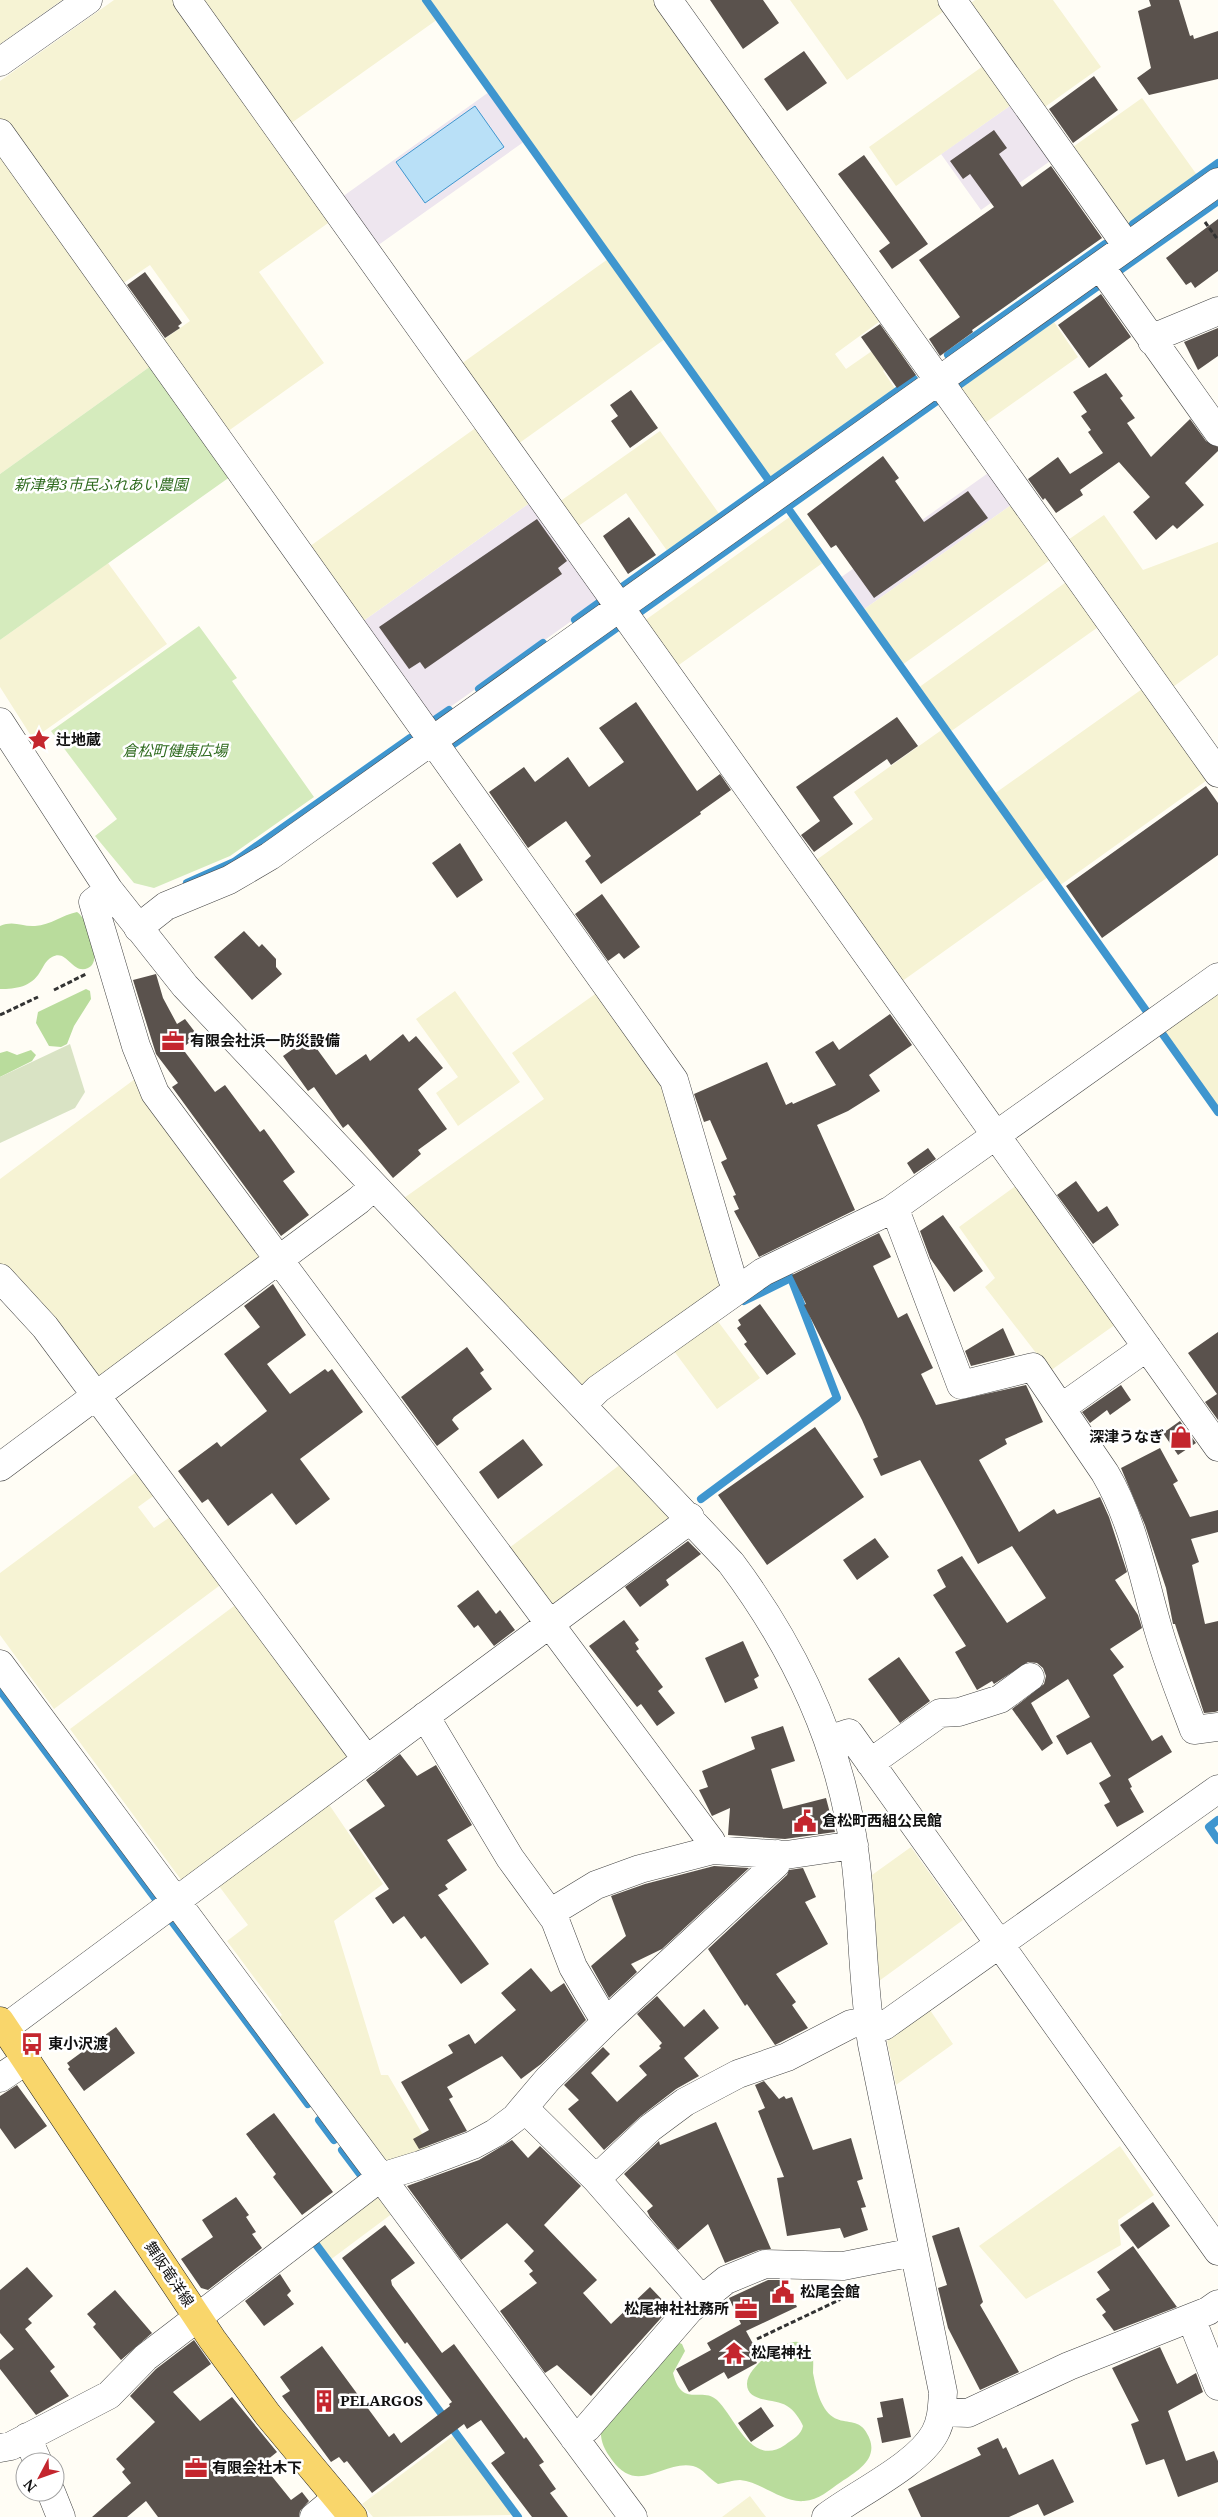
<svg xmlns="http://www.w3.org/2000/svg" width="1218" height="2517" viewBox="0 0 1218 2517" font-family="'Noto Serif','Noto Sans JP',serif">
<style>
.industrial{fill:#eee6ef}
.farmland{fill:#f6f3d4}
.green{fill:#d5ebbd}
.forest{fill:#b9dc9c}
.cemetery{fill:#d9e3c4}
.water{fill:#b9e0f7;stroke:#3f96cf}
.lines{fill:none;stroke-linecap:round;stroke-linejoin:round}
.stream{stroke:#3f96cf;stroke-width:8}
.building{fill:#5a524d}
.minor-casing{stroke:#444;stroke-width:29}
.major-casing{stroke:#222;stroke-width:29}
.path{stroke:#333;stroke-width:3;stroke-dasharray:5 2.5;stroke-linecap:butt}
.minor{stroke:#fff;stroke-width:28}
.major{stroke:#f9d66b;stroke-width:28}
.labels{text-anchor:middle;stroke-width:5;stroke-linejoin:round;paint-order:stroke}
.park-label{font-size:15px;font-style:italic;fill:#2f6b1f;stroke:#fff}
.poi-label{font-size:15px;font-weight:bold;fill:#111;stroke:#fff;text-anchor:start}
.street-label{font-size:15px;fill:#111;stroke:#fff}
</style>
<rect width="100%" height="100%" fill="#fffdf5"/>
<path class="industrial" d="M489 92 525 141 377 246 342 197Z
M1014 103 1053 159 981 210 941 154Z
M991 471 1014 503 863 610 840 578Z
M531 502 601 600 429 722 359 624Z"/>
<path class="farmland" d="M0 0H62L0 44Z
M114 0H174L331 221 259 272 324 363 224 434 159 343 190 321 150 265 119 286 0 120V81Z
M202 0H424L438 19 290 124Z
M428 0H656L883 319 835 354 846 369 895 335 907 353 883 371 896 390 770 479Z
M790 0H941L947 9 847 80Z
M975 0H1053L1101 67 1042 109 968 5Z
M986 64 1014 103 896 186 869 147Z
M1142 98 1197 175 1126 227 1070 149Z
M0 145 155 363 0 474Z
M608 259 665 339 518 444 461 364Z
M1054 322 1078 357 982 425 957 391Z
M477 427 531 502 359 624 306 549Z
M660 431 720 515 668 552 626 493 577 527 559 502Z
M1014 503 1053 558 902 665 863 610Z
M1104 515 1143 570 1218 542V655L1170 689 1065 542Z
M791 516 824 562 676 667 644 621Z
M108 563 167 644 33 739 0 687V640Z
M1069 580 1101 625 950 732 918 688Z
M1145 687 1210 778 1059 886 994 794Z
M943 729 1048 877 901 982 815 861 873 819 854 792Z
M1218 987V1108L1160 1028Z
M455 991 520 1082 458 1126 436 1093 458 1077 416 1019Z
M598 992 664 1085 724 1291 586 1389 404 1198 544 1099 512 1053Z
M139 1076 264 1254 100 1376 92 1375 52 1321 0 1264V1179Z
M1017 1185 1116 1324 1050 1371 985 1287 995 1278 959 1227Z
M714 1316 760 1378 717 1409 671 1347Z
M621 1464 671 1517 548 1608 505 1551Z
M139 1470 156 1494 138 1507 154 1528 173 1515 223 1583 54 1709 0 1635V1573Z
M238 1603 351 1755 182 1881 70 1729Z
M326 1800 383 1884 334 1921 381 2075H388L433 2152 384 2162 277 2019 282 2015 227 1941 248 1925 216 1882Z
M911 1847 963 1920 879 1981 872 1875Z
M930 2010 953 2044 896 2085 887 2041Z
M1120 2146 1154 2195 1118 2220 1121 2245 1026 2299 979 2246Z
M380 2194 393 2213 330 2260 313 2238Z
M454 2435 515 2515 373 2517 362 2504Z
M750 2496 766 2517H722Z"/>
<path class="green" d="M155 363 234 474 0 640V474Z
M199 626 237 678 232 681 314 797 230 856 154 888 134 883 95 836 117 819 51 731Z"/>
<path class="forest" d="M77 912C88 919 104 961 88 968 72 975 67 948 52 957 45 961 44 966 40 972 31 987 16 989 0 989V926C14 920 22 927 35 926 51 925 62 915 77 912Z
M86 989 90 991 91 999 74 1026 67 1044 61 1047 49 1046 36 1023 38 1012Z
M31 1050 36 1055 32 1061 0 1077V1053L7 1051 17 1055Z
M675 2341 682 2344 685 2351 673 2373C682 2409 701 2386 717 2400 735 2417 751 2468 785 2445 793 2439 801 2435 803 2426 800 2419 794 2410 787 2406 775 2398 747 2403 747 2384 747 2374 757 2365 763 2359 776 2347 803 2329 812 2355 814 2360 813 2367 813 2373 816 2388 820 2408 833 2417 843 2424 856 2419 864 2429 884 2456 859 2470 841 2482 829 2490 819 2500 804 2501 782 2503 762 2482 740 2480 733 2480 725 2483 718 2484 709 2479 703 2468 693 2466 663 2460 638 2496 612 2460 604 2449 600 2441 601 2428Z"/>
<path class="cemetery" d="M70 1044 85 1092 75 1108 0 1143V1077Z"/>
<path class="water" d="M475 106 504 147 425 203 396 162Z"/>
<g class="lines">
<path class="stream" d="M426 0 770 482
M1133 224 1218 163
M1116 273 1218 201
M948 355 1105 244
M959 385 1101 284
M787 507 1150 1016
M622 587 914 379
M640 612 937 401
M575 620 600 602
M479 689 543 643
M433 721 449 710
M448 748 618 627
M187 883 234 862 410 738
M1159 1029 1218 1112
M701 1499 837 1398 791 1278 744 1301
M0 1690 161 1906
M1218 1820 1209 1827 1218 1840
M168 1916 308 2104
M319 2120 334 2140
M342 2150 363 2178 359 2181
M312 2239 518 2517"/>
</g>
<path class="building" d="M710 0H763L779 23 743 49Z
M1149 0H1179L1190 36 1193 35 1194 39 1218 31V79L1149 95 1137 78 1151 68 1138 11 1151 6Z
M804 51 827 83 787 111 764 79Z
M1094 76 1118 110 1073 143 1049 109Z
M994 130 1007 148 999 154 1022 187 1051 166 1102 238 972 330 973 332 940 356 929 339 960 317 919 260 994 207 970 174 963 179 950 161Z
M864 155 928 244 892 269 879 251 890 243 838 174Z
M1218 219V271L1195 288 1191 282 1186 285 1166 258Z
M145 272 182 323 178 326 180 328 165 338 127 285Z
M1101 294 1131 337 1089 368 1058 325Z
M880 324 916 375 897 388 861 337Z
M1218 328V356L1198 370 1184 342Z
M1106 373 1123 396 1120 398 1135 418 1127 423 1151 457 1190 419 1206 441 1218 447V451L1185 483 1204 505 1177 529 1173 525 1156 540 1133 512 1150 497 1119 462 1080 490 1083 495 1056 513 1045 498 1043 500 1028 479 1058 457 1070 474 1103 453 1088 432 1091 430 1081 416 1087 412 1073 392Z
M631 390 658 428 630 448 611 421 618 416 610 405Z
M883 456 899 478 895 481 924 522 968 491 988 518 874 598 836 545 831 548 807 514Z
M629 517 656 555 628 574 603 536Z
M537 519 567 561 558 568 562 574 425 669 420 662 409 669 379 627Z
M636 702 697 791 720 774 731 790 700 812 701 814 601 884 585 861 591 856 566 821 528 848 489 792 524 767 535 782 568 757 589 787 624 762 599 728Z
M897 717 918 746 891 765 887 759 833 797 853 824 814 852 801 835 820 821 796 787Z
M1206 786 1218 803V855L1102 938 1066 886Z
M460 843 483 880 457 898 432 863Z
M602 894 640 947 624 959 619 953 608 961 575 914Z
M244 931 259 947 262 944 276 959V967L282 974 252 1000 214 957Z
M156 974 163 998 177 1024 185 1019 198 1036 182 1048 215 1092 225 1085 260 1132 264 1129 295 1172 283 1181 309 1215 281 1236 172 1087 178 1083 156 1054 133 980Z
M890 1014 912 1045 869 1075 880 1091 848 1111 817 1125 855 1210 759 1257 734 1211 739 1209 733 1196 736 1195 721 1162 727 1159 710 1120 704 1122 694 1094 767 1062 786 1105 792 1102 793 1104 836 1085 815 1052 833 1041 839 1050Z
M403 1034 409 1042 416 1036 443 1068 418 1089 447 1129 418 1150 421 1154 393 1178 348 1124 343 1128 314 1087 308 1091 283 1056 309 1038 336 1075 366 1054 370 1061Z
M928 1148 936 1159 914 1174 907 1163Z
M1076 1181 1098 1212 1107 1206 1119 1225 1093 1244 1057 1195Z
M943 1215 983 1271 954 1292 930 1258 920 1231Z
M879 1233 891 1257 873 1266 898 1318 907 1313 933 1368 921 1374 936 1405 1026 1385 1027 1387 1043 1422 1005 1439 1007 1444 979 1460 1019 1532 1054 1509 1057 1514 1100 1497 1109 1517 1127 1572 1115 1580 1138 1615 1142 1628 1110 1649 1124 1667 1113 1675 1152 1741 1162 1735 1172 1752 1128 1779 1132 1787 1130 1788 1144 1812 1117 1827 1104 1805 1110 1802 1099 1783 1111 1776 1091 1742 1067 1755 1056 1736 1090 1717 1068 1679 1031 1703 1053 1743 1042 1751 1012 1709 1044 1684 1046 1676 1043 1668 1037 1663 1028 1662 994 1684 992 1681 977 1690 955 1652 966 1646 933 1595 946 1587 937 1570 962 1556 1007 1623 1046 1598 1012 1546 978 1564 920 1460 881 1476 873 1459 878 1457 862 1420 804 1305 806 1304 792 1275Z
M273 1284 306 1335 267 1364 290 1394 325 1369 328 1372 332 1369 363 1412 300 1459 330 1499 296 1525 272 1493 228 1526 208 1499 202 1503 178 1471 217 1442 221 1447 267 1411 224 1354 260 1327 244 1306Z
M760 1304 796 1354 767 1375 744 1344 747 1342 737 1328 741 1325 738 1320Z
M1003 1328 1015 1355 971 1366 965 1351Z
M1218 1332V1420L1205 1402 1217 1394 1188 1353Z
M467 1347 484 1370 480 1373 492 1389 454 1417 452 1420 459 1429 437 1446 401 1397Z
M1121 1385 1131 1400 1110 1415 1107 1410 1090 1423 1082 1412Z
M1180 1421 1196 1443 1178 1455 1163 1433Z
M815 1427 864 1497 767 1565 718 1495Z
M523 1439 543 1465 498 1499 479 1472Z
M1160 1448 1178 1481 1173 1484 1190 1517 1218 1510V1532L1191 1539 1199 1562 1192 1565 1205 1624 1218 1621V1711L1215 1712 1204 1713 1175 1624H1173L1166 1588 1145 1525 1121 1468Z
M875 1538 889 1557 857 1580 843 1560Z
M688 1541 701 1554 666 1580 669 1585 640 1607 625 1587Z
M478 1590 496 1614 500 1610 515 1630 494 1646 478 1625 474 1628 457 1606Z
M624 1620 639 1640 635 1643 639 1649 636 1651 663 1687 658 1691 675 1713 657 1726 641 1704 637 1707 589 1646Z
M743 1641 759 1676 754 1679 758 1688 725 1703 705 1658Z
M899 1657 930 1701 900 1723 868 1679Z
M783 1726 795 1761 771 1769 783 1809 826 1798 835 1832 785 1839 728 1835 730 1808 712 1816 699 1790 708 1787 702 1771 755 1749 751 1737Z
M400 1754 417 1776 436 1765 472 1825 447 1840 467 1870 445 1885 448 1889 438 1895 489 1964 461 1984 425 1936 421 1939 404 1916 393 1924 375 1898 389 1889 349 1830 385 1806 366 1780Z
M714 1866 749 1868 662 1949 631 1964 637 1972 609 1998 591 1966 626 1936 611 1896 645 1884Z
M803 1868 816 1897 805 1902 828 1944 776 1974 796 2002 792 2005 808 2028 775 2045 747 2004 745 2006 708 1949 787 1875 789 1870Z
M531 1968 551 1992 564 1983 586 2020 541 2064 521 2079 502 2056 447 2087 453 2097 449 2099 467 2131 419 2149 413 2139 429 2130 401 2082 453 2053 448 2045 469 2034 475 2044 516 2010 501 1993Z
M657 1996 684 2027 704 2009 719 2028 684 2058 699 2076 676 2089 641 2116 604 2150 568 2109 579 2100 564 2085 603 2047 610 2054 591 2073 617 2102 647 2075 639 2066 661 2048 659 2046 662 2043 637 2014Z
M116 2027 135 2053 84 2091 68 2069 70 2067 67 2063Z
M764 2081 779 2099 784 2096 786 2099 792 2097 813 2150 851 2138 863 2179 857 2181 866 2207 861 2208 868 2230 844 2238 840 2228 787 2236 777 2178 784 2177 758 2111 765 2108 755 2085Z
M17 2085 47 2126 15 2149 0 2128V2096Z
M274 2113 333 2192 302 2215 273 2177 276 2174 246 2134Z
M716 2122 771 2249 759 2250 725 2263 708 2224 678 2250 650 2217 647 2211 653 2206 624 2174 659 2141 660 2145Z
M512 2140 528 2158 540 2146 581 2186 544 2225 597 2280 583 2293 611 2324 650 2287 670 2308 591 2396 557 2365 545 2373 500 2311 537 2283 529 2274 533 2271 524 2261 534 2251 507 2223 461 2260 407 2186 479 2160Z
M236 2197 249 2215 246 2217 256 2232 252 2234 262 2248 208 2290 201 2288 181 2259 213 2237 202 2220Z
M1153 2202 1170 2226 1138 2249 1120 2225Z
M385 2225 415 2263 391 2280 392 2285 442 2353 454 2344 524 2439 526 2437 544 2462 539 2465 556 2489 550 2493 568 2517H532L491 2463 505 2453 481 2420 467 2429 464 2424 372 2493 347 2461 344 2463 339 2457 331 2462 282 2396 290 2391 280 2377 322 2346 389 2437 394 2433 401 2443 450 2406 449 2404 452 2402 407 2342 405 2344 342 2258Z
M959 2227 983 2302 980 2305 1019 2372 980 2390 948 2328 938 2288 947 2285 932 2236Z
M1133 2246 1177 2307 1114 2331 1102 2315 1106 2312 1096 2299 1110 2290 1097 2272Z
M27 2267 53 2296 28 2319 32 2323 25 2329 55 2367 50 2371 69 2396 36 2415 0 2369V2360L14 2349 0 2333V2290Z
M280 2274 291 2291 287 2295 294 2304 264 2326 245 2301Z
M768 2280H785L797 2307 746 2331 757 2351 752 2354 757 2363 728 2379 724 2372 689 2392 676 2369 711 2350 707 2343 741 2324 729 2298Z
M115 2290 152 2333 121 2360 93 2327 96 2324 87 2314Z
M194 2340 211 2364 173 2392 200 2421 232 2397 277 2452 262 2464 291 2500 302 2492 309 2501 300 2511 299 2517H158L146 2501 127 2517H92L131 2483 122 2472 125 2469 116 2459 155 2422 130 2396 156 2369Z
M1160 2347 1177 2384 1196 2373 1203 2392 1168 2411 1186 2461 1214 2451 1218 2461V2482L1178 2497 1164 2459 1146 2465 1131 2424 1139 2421 1112 2368Z
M903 2398 911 2437 882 2443 877 2418 883 2417 880 2402Z
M761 2407 774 2426 751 2442 738 2423Z
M998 2438 1003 2449 1006 2447 1019 2475 1053 2459 1074 2502 1044 2516 1038 2504 1009 2517H921L908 2489 981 2455 977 2448Z"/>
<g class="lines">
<defs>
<path id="minor" d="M187 0 1218 1447
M668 0 1218 773
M952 0 1127 246
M0 62 88 0
M0 133 674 1080 732 1278 739 1289
M1100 266 1218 432
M1152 341 1160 335 1218 311
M0 722 109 890 185 986 731 1563C796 1650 842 1746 855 1856 863 1918 862 1981 872 2044L943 2392C942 2406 942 2420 935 2433 918 2465 856 2494 826 2517
M109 890 93 902 136 1046 155 1093 711 1841 713 1850
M138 928 166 906 229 880 270 856 1218 182
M891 1210 899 1220 961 1385 1033 1367 1105 1473C1134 1522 1143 1578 1159 1632 1169 1666 1182 1698 1194 1730L1218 1727
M0 1278 45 1327 367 1760
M582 1405 598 1389 763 1272 891 1210 1218 977
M1061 1408 1147 1347
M0 1467 359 1200 374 1186
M0 1664 633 2517
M425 1716 510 1858 555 1920 573 1967 599 2011 608 2020
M828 1740 849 1733 1218 2251
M870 1763 940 1713 959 1712 1000 1699 1030 1677
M550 1913 596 1885 640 1869 713 1850 786 1855 854 1845
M5 2028 679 1528 690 1517
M869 2028 884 2026 1218 1789
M0 2078 27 2060
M524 2108 596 2179 701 2299
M596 2179 650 2128 685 2102 738 2074 787 2057 851 2024 868 2021
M1191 2318 1218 2386
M942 2412 968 2413 1069 2366 1208 2311 1218 2304
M27 2437 38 2462
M574 2438 587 2428 689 2310 726 2280 765 2264 843 2266 914 2252
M0 2448 11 2446 109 2395 146 2357 381 2177 420 2165 473 2145 495 2133 515 2118 548 2079 608 2020 776 1864 777 1854
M51 2492 61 2517
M314 2517 337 2498"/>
<path id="major" d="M0 2021 212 2339 268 2415 353 2517"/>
</defs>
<use href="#minor" class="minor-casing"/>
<use href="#major" class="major-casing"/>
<path class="path" d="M1205 222 1218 240
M54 990 86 974
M0 1015 38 997
M757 2339 856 2292"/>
<use href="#minor" class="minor"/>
<use href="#major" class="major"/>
</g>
<defs>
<symbol id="sight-bare" viewBox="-9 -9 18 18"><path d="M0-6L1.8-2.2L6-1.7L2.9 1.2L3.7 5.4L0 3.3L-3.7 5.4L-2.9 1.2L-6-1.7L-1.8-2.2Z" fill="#c4262e" stroke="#fff" stroke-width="2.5" paint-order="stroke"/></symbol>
<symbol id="office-bare" viewBox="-9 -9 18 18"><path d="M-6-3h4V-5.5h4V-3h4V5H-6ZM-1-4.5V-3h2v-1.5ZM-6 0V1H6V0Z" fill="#c4262e" stroke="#fff" stroke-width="2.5" paint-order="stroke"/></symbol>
<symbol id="shop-bare" viewBox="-9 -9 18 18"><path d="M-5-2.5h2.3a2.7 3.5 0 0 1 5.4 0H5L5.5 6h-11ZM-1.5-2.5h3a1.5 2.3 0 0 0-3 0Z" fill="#c4262e" stroke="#fff" stroke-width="2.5" paint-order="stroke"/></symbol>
<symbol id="civic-bare" viewBox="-9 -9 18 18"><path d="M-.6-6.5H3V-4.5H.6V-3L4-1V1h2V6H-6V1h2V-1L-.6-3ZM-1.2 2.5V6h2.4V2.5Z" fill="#c4262e" stroke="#fff" stroke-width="2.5" paint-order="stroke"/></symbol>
<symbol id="bus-bare" viewBox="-9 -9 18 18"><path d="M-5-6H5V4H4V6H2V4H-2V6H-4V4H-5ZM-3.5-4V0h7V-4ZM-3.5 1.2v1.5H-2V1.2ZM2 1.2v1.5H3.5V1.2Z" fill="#c4262e" stroke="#fff" stroke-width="2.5" paint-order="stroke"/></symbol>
<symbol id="temple-bare" viewBox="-9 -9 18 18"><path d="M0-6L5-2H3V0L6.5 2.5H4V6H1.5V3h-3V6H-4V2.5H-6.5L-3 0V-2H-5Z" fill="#c4262e" stroke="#fff" stroke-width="2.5" paint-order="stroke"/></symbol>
<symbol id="building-bare" viewBox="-9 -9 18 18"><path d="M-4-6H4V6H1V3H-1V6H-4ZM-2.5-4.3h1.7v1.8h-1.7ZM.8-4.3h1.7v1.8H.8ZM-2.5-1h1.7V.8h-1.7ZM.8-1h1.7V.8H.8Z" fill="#c4262e" stroke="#fff" stroke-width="2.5" paint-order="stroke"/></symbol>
</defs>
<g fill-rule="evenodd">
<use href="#sight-bare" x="23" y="724" width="32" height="32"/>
<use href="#office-bare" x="157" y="1025" width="32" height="32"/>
<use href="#shop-bare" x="1165" y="1421" width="32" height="32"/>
<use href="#civic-bare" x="789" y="1805" width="32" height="32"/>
<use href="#bus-bare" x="16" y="2028" width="32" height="32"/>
<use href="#civic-bare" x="767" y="2276" width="32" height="32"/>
<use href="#office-bare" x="730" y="2293" width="32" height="32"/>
<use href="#temple-bare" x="718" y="2337" width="32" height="32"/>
<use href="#building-bare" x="308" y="2385" width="32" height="32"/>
<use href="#office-bare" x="180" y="2452" width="32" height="32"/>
</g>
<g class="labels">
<g class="park-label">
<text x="101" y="490">新津第3市民ふれあい農園</text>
<text x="175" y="756">倉松町健康広場</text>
</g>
<g class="poi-label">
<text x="56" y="745">辻地蔵</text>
<text x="190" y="1046">有限会社浜一防災設備</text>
<text x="1164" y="1442" text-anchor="end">深津うなぎ</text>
<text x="822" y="1826">倉松町西組公民館</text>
<text x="48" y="2049">東小沢渡</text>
<text x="800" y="2297">松尾会館</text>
<text x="729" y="2314" text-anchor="end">松尾神社社務所</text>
<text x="751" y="2358">松尾神社</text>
<text x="340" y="2406">PELARGOS</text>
<text x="212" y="2473">有限会社木下</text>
</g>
<g class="street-label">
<text transform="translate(169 2274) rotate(56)" y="5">舞阪竜洋線</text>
</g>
</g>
<g transform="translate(40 2477) rotate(229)"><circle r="24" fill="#ffffff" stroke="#a0a0a0"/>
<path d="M0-4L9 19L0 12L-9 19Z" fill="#c4262e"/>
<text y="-8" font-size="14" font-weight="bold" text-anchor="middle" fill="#111111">N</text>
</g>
</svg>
